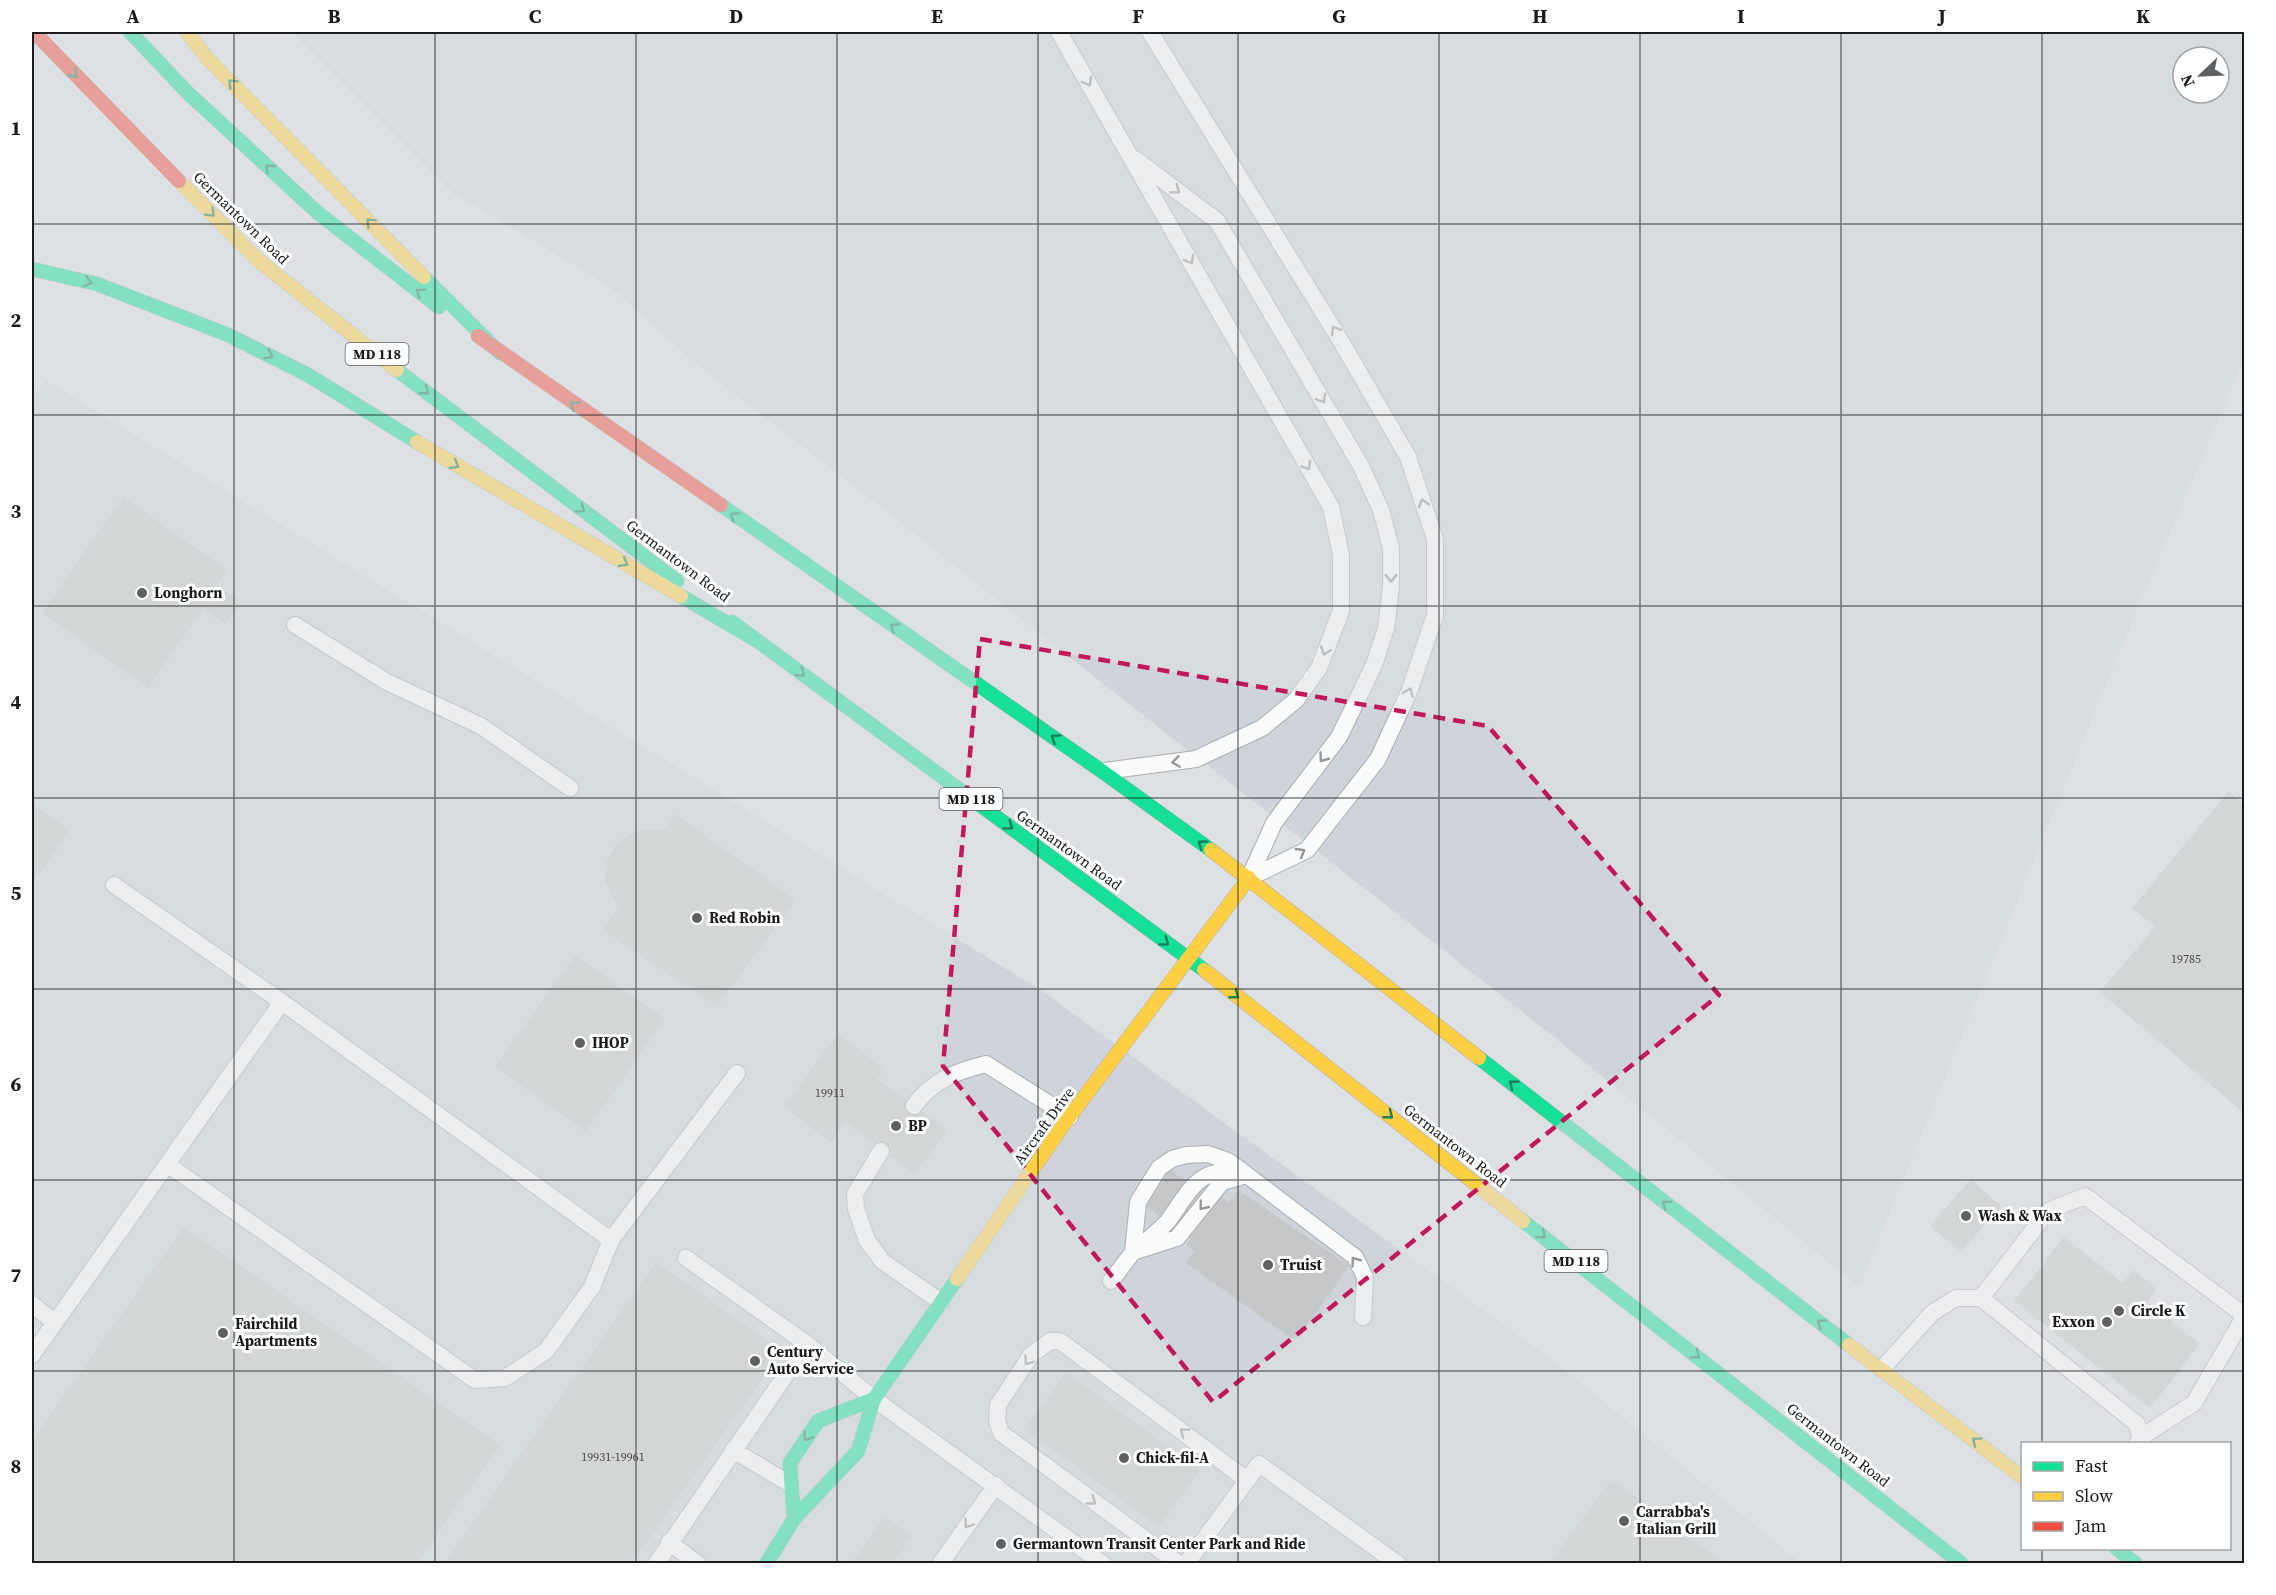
<svg xmlns="http://www.w3.org/2000/svg" width="2276" height="1595" viewBox="0 0 2276 1595" font-family="'Source Serif 4',serif">
<style>
.built{fill:#ced4da;fill-rule:evenodd}
.building{fill:#c6c7c8}
.lines{fill:none;stroke-linecap:round;stroke-linejoin:round}
.lane-casing{stroke:#acaeb0;stroke-width:18}
.fast-casing{stroke:#acaeb0;stroke-width:15}
.slow-casing{stroke:#acaeb0;stroke-width:15}
.jam-casing{stroke:#acaeb0;stroke-width:15}
.lane{stroke:#fafafb;stroke-width:16}
.fast{stroke:#16e098;stroke-width:14}
.slow{stroke:#ffcf43;stroke-width:14}
.jam{stroke:#f24e42;stroke-width:14}
.oneway{stroke:#187e5a}
.oneway2{stroke:#959697}
.marked{fill:none;stroke:#c2185b;stroke-width:4.5;stroke-dasharray:12 8;stroke-linejoin:round}
.grid{fill:none;stroke:#1a1b1d;stroke-width:1.5;stroke-opacity:0.55}
.poi-dot{fill:#5f6062;stroke:#fff;stroke-width:2}
.labels{text-anchor:middle;stroke-width:6;stroke-linejoin:round;paint-order:stroke}
.number-label{font-size:12px;fill:#464749}
.shield{fill:#fff;stroke:#5f5f61;stroke-width:1.5}
.shield-label{font-size:14px;font-weight:bold;fill:#1a1b1d}
.street-label{font-size:15px;fill:#1a1b1d;stroke:#fff}
.poi-label{font-size:15px;font-weight:bold;fill:#1a1b1d;stroke:#fff;text-anchor:start}
.neatline{fill:none;stroke:#1a1b1d;stroke-width:2}
.grid-label{font-size:20px;text-anchor:middle;font-weight:bold;fill:#1a1b1d}
</style>
<rect width="100%" height="100%" fill="#dee1e3"/>
<path class="built" d="M292 32H2244V359L2121 648 1859 1287 1543 1028 1078 664 886 511 701 368 608 285 454 194ZM2183 57H2219V93H2183Z
M45 380 1039 989 1551 1359 1801 1563H32V398Z"/>
<path class="building" d="M123 497 227 570 217 585 241 602 225 624 203 608 148 688 42 613Z
M2229 791 2244 805V1113L2100 992 2155 927 2132 908Z
M32 803 70 831 32 884Z
M675 814 796 900 717 1006 603 930 618 907 605 881 606 862 617 843 636 831H665Z
M575 955 665 1019 586 1131 495 1067Z
M837 1034 884 1068 877 1079 947 1130 915 1174 845 1122 831 1142 784 1107Z
M1170 1170 1215 1202 1220 1195 1229 1203 1238 1190 1350 1266 1295 1341 1186 1263 1195 1251 1186 1244 1190 1239 1146 1206Z
M1971 1179 2001 1206 1961 1252 1930 1226Z
M184 1227 500 1445 416 1564H32V1440Z
M2064 1237 2123 1283 2134 1270 2157 1289 2147 1302 2200 1344 2150 1408 2014 1301Z
M656 1262 782 1351 631 1564H444Z
M1066 1372 1200 1470 1159 1527 1025 1429Z
M1612 1479 1725 1564H1549Z
M884 1517 912 1536 893 1564H852Z"/>
<g class="lines">
<defs>
<path id="lane" d="M1059 32 1331 507 1341 555V611L1319 668 1296 700 1262 728 1196 759 1105 771
M1150 32 1342 343 1408 457 1435 539V615L1409 692 1378 759 1307 850 1249 878
M1135 159 1217 221 1361 466 1381 510 1391 548V587L1386 628 1374 665 1339 737 1274 823 1249 878
M295 625 387 682 481 726 570 788
M114 885 282 1002 611 1240 737 1073
M914 1106C931 1081 957 1071 986 1064L1070 1117
M881 1151 855 1194 856 1209 867 1240 882 1261 941 1302
M167 1164 475 1380 505 1378 546 1351 592 1287 611 1240
M1140 1247C1149 1238 1160 1230 1168 1221 1188 1194 1197 1166 1237 1173
M1133 1252 1138 1202 1159 1168 1172 1159 1186 1155 1208 1154 1228 1161 1247 1175
M686 1258 807 1344 874 1399 1103 1564
M1111 1281 1133 1252 1177 1238 1222 1182 1247 1175 1355 1257 1365 1277 1363 1317
M1981 1298 2048 1211 2085 1196 2244 1315
M32 1304 55 1323
M32 1355 282 1002
M1882 1369 1932 1313 1956 1298H1981L2137 1424 2140 1438 2137 1444
M2140 1438 2194 1403 2244 1317
M733 1450 790 1484
M669 1542 698 1564
M656 1564 807 1344
M940 1564 996 1485
M1179 1564 1001 1433 997 1421 998 1405 1031 1355 1050 1341H1060L1247 1480
M1186 1564 1259 1464 1398 1564"/>
<path id="fast" d="M130 32 188 93 318 213 439 307
M32 269 97 284 226 334 308 375 417 442
M424 277 500 353
M397 370 677 581
M721 505 1103 772 1211 850
M681 596 754 639
M732 622 1204 970
M1479 1058 1849 1345
M1523 1221 1962 1564
M794 1519 790 1463 818 1421 874 1399
M2116 1548 2136 1564
M766 1564 794 1519 858 1451 874 1399 957 1279"/>
<path id="slow" d="M187 32 207 58 424 277
M179 181 258 260 397 370
M417 442 681 596
M1211 850 1479 1058
M1204 970 1523 1221
M957 1279 1061 1128 1249 878
M1849 1345 2022 1477"/>
<path id="jam" d="M34 32 179 181
M478 336 721 505"/>
</defs>
<use href="#lane" class="lane-casing"/>
<use href="#fast" class="fast-casing"/>
<use href="#slow" class="slow-casing"/>
<use href="#jam" class="jam-casing"/>
<use href="#lane" class="lane"/>
<use href="#fast" class="fast"/>
<use href="#slow" class="slow"/>
<use href="#jam" class="jam"/>
</g>
<defs><path id="oneway-chevron" d="M-2-3.5L2.5 0L-2 3.5" fill="none" stroke-width="1.6" stroke-linecap="round" stroke-linejoin="round" transform="scale(1.5)"/></defs>
<g class="oneway">
<use href="#oneway-chevron" transform="translate(74 74) rotate(46)"/>
<use href="#oneway-chevron" transform="translate(232 83) rotate(-135)"/>
<use href="#oneway-chevron" transform="translate(269 168) rotate(-137)"/>
<use href="#oneway-chevron" transform="translate(211 213) rotate(45)"/>
<use href="#oneway-chevron" transform="translate(370 222) rotate(-135)"/>
<use href="#oneway-chevron" transform="translate(88 282) rotate(14)"/>
<use href="#oneway-chevron" transform="translate(420 292) rotate(-143)"/>
<use href="#oneway-chevron" transform="translate(269 355) rotate(27)"/>
<use href="#oneway-chevron" transform="translate(425 391) rotate(38)"/>
<use href="#oneway-chevron" transform="translate(574 405) rotate(-145)"/>
<use href="#oneway-chevron" transform="translate(455 465) rotate(30)"/>
<use href="#oneway-chevron" transform="translate(581 509) rotate(37)"/>
<use href="#oneway-chevron" transform="translate(734 516) rotate(-145)"/>
<use href="#oneway-chevron" transform="translate(624 563) rotate(30)"/>
<use href="#oneway-chevron" transform="translate(894 627) rotate(-145)"/>
<use href="#oneway-chevron" transform="translate(801 673) rotate(36)"/>
<use href="#oneway-chevron" transform="translate(1055 738) rotate(-145)"/>
<use href="#oneway-chevron" transform="translate(1009 826) rotate(36)"/>
<use href="#oneway-chevron" transform="translate(1202 844) rotate(-144)"/>
<use href="#oneway-chevron" transform="translate(1165 942) rotate(36)"/>
<use href="#oneway-chevron" transform="translate(1235 995) rotate(38)"/>
<use href="#oneway-chevron" transform="translate(1513 1084) rotate(-142)"/>
<use href="#oneway-chevron" transform="translate(1389 1115) rotate(38)"/>
<use href="#oneway-chevron" transform="translate(1666 1204) rotate(-143)"/>
<use href="#oneway-chevron" transform="translate(1542 1235) rotate(38)"/>
<use href="#oneway-chevron" transform="translate(1821 1323) rotate(-143)"/>
<use href="#oneway-chevron" transform="translate(1696 1355) rotate(38)"/>
<use href="#oneway-chevron" transform="translate(807 1437) rotate(124)"/>
<use href="#oneway-chevron" transform="translate(1976 1441) rotate(-143)"/>
</g>
<g class="oneway2">
<use href="#oneway-chevron" transform="translate(1088 82) rotate(60)"/>
<use href="#oneway-chevron" transform="translate(1176 190) rotate(37)"/>
<use href="#oneway-chevron" transform="translate(1190 260) rotate(60)"/>
<use href="#oneway-chevron" transform="translate(1335 330) rotate(-122)"/>
<use href="#oneway-chevron" transform="translate(1322 399) rotate(60)"/>
<use href="#oneway-chevron" transform="translate(1307 466) rotate(60)"/>
<use href="#oneway-chevron" transform="translate(1423 503) rotate(-108)"/>
<use href="#oneway-chevron" transform="translate(1391 578) rotate(90)"/>
<use href="#oneway-chevron" transform="translate(1325 651) rotate(111)"/>
<use href="#oneway-chevron" transform="translate(1409 692) rotate(-68)"/>
<use href="#oneway-chevron" transform="translate(1323 758) rotate(127)"/>
<use href="#oneway-chevron" transform="translate(1176 762) rotate(172)"/>
<use href="#oneway-chevron" transform="translate(1301 852) rotate(-31)"/>
<use href="#oneway-chevron" transform="translate(1203 1206) rotate(129)"/>
<use href="#oneway-chevron" transform="translate(1355 1261) rotate(-126)"/>
<use href="#oneway-chevron" transform="translate(1028 1361) rotate(126)"/>
<use href="#oneway-chevron" transform="translate(1184 1432) rotate(-143)"/>
<use href="#oneway-chevron" transform="translate(1092 1501) rotate(36)"/>
<use href="#oneway-chevron" transform="translate(968 1524) rotate(126)"/>
</g>
<path d="M0 0H2276V1595H0ZM980 639 1488 726 1719 995 1213 1402 943 1066Z" fill="#dee1e3" fill-opacity=".55" fill-rule="evenodd"/>
<path class="marked" d="M980 639 1488 726 1719 995 1213 1402 943 1066Z"/>
<path class="grid" d="M234 32V1564M435 32V1564M636 32V1564M837 32V1564M1038 32V1564M1238 32V1564M1439 32V1564M1640 32V1564M1841 32V1564M2042 32V1444M32 224H2244M32 415H2244M32 606H2244M32 798H2244M32 989H2244M32 1180H2244M32 1371H2244M2042 1548V1564"/>
<g class="poi-dot">
<circle cx="142" cy="593" r="6"/>
<circle cx="697" cy="918" r="6"/>
<circle cx="580" cy="1043" r="6"/>
<circle cx="896" cy="1126" r="6"/>
<circle cx="1966" cy="1216" r="6"/>
<circle cx="1268" cy="1265" r="6"/>
<circle cx="2119" cy="1311" r="6"/>
<circle cx="2107" cy="1322" r="6"/>
<circle cx="223" cy="1333" r="6"/>
<circle cx="755" cy="1361" r="6"/>
<circle cx="1124" cy="1458" r="6"/>
<circle cx="1624" cy="1521" r="6"/>
<circle cx="1001" cy="1544" r="6"/>
</g>
<g class="labels">
<g class="number-label">
<text x="2186" y="963">19785</text>
<text x="830" y="1097">19911</text>
<text x="613" y="1461">19931-19961</text>
</g>
<g class="shield">
<rect x="345.5" y="343" width="63" height="22" rx="4.5"/>
<rect x="939.5" y="788" width="63" height="22" rx="4.5"/>
<rect x="1544.5" y="1250" width="63" height="22" rx="4.5"/>
</g>
<g class="shield-label">
<text x="377" y="359">MD 118</text>
<text x="971" y="804">MD 118</text>
<text x="1576" y="1266">MD 118</text>
</g>
<g class="street-label">
<text transform="translate(241 218) rotate(44)" y="5">Germantown Road</text>
<text transform="translate(678 561) rotate(37)" y="5">Germantown Road</text>
<text transform="translate(1069 850) rotate(36)" y="5">Germantown Road</text>
<text transform="translate(1044 1126) rotate(-54)" y="5">Aircraft Drive</text>
<text transform="translate(1455 1146) rotate(38)" y="5">Germantown Road</text>
<text transform="translate(1838 1445) rotate(38)" y="5">Germantown Road</text>
</g>
<g class="poi-label">
<text x="154" y="598">Longhorn</text>
<text x="709" y="923">Red Robin</text>
<text x="592" y="1048">IHOP</text>
<text x="908" y="1131">BP</text>
<text x="1978" y="1221">Wash &amp; Wax</text>
<text x="1280" y="1270">Truist</text>
<text x="2131" y="1316">Circle K</text>
<text x="2095" y="1327" text-anchor="end">Exxon</text>
<text x="235" y="1329">Fairchild<tspan x="235" dy="17">Apartments</tspan></text>
<text x="767" y="1357">Century<tspan x="767" dy="17">Auto Service</tspan></text>
<text x="1136" y="1463">Chick-fil-A</text>
<text x="1636" y="1517">Carrabba's<tspan x="1636" dy="17">Italian Grill</tspan></text>
<text x="1013" y="1549">Germantown Transit Center Park and Ride</text>
</g>
</g>
<rect width="2276" height="1595" fill="none" stroke="#ffffff" stroke-width="66"/>
<rect x="2021" y="1442" width="210" height="108" fill="#ffffff" stroke="#a3a4a5" stroke-width="1.5"/>
<rect x="2033" y="1462" width="30" height="9" fill="#16e098" stroke="#a3a4a5" stroke-width="1.5"/>
<text x="2075" y="1472" font-size="18" fill="#1a1b1d">Fast</text>
<rect x="2033" y="1492" width="30" height="9" fill="#ffcf43" stroke="#a3a4a5" stroke-width="1.5"/>
<text x="2075" y="1502" font-size="18" fill="#1a1b1d">Slow</text>
<rect x="2033" y="1522" width="30" height="9" fill="#f24e42" stroke="#a3a4a5" stroke-width="1.5"/>
<text x="2075" y="1532" font-size="18" fill="#1a1b1d">Jam</text>
<g transform="translate(2201 75) rotate(247)"><circle r="28" fill="#ffffff" stroke="#a3a4a5" stroke-width="1.5"/>
<path d="M0-4.5L10 22L0 15L-10 22Z" fill="#5f6062"/>
<text y="-9" font-size="16" font-weight="bold" text-anchor="middle" fill="#1a1b1d">N</text>
</g>
<rect x="33" y="33" width="2210" height="1529" class="neatline"/>
<g class="grid-label">
<text x="133" y="23">A</text>
<text x="334" y="23">B</text>
<text x="535" y="23">C</text>
<text x="736" y="23">D</text>
<text x="937" y="23">E</text>
<text x="1138" y="23">F</text>
<text x="1339" y="23">G</text>
<text x="1540" y="23">H</text>
<text x="1741" y="23">I</text>
<text x="1942" y="23">J</text>
<text x="2143" y="23">K</text>
<text x="16" y="135">1</text>
<text x="16" y="327">2</text>
<text x="16" y="518">3</text>
<text x="16" y="709">4</text>
<text x="16" y="900">5</text>
<text x="16" y="1091">6</text>
<text x="16" y="1282">7</text>
<text x="16" y="1473">8</text>
</g>
</svg>
